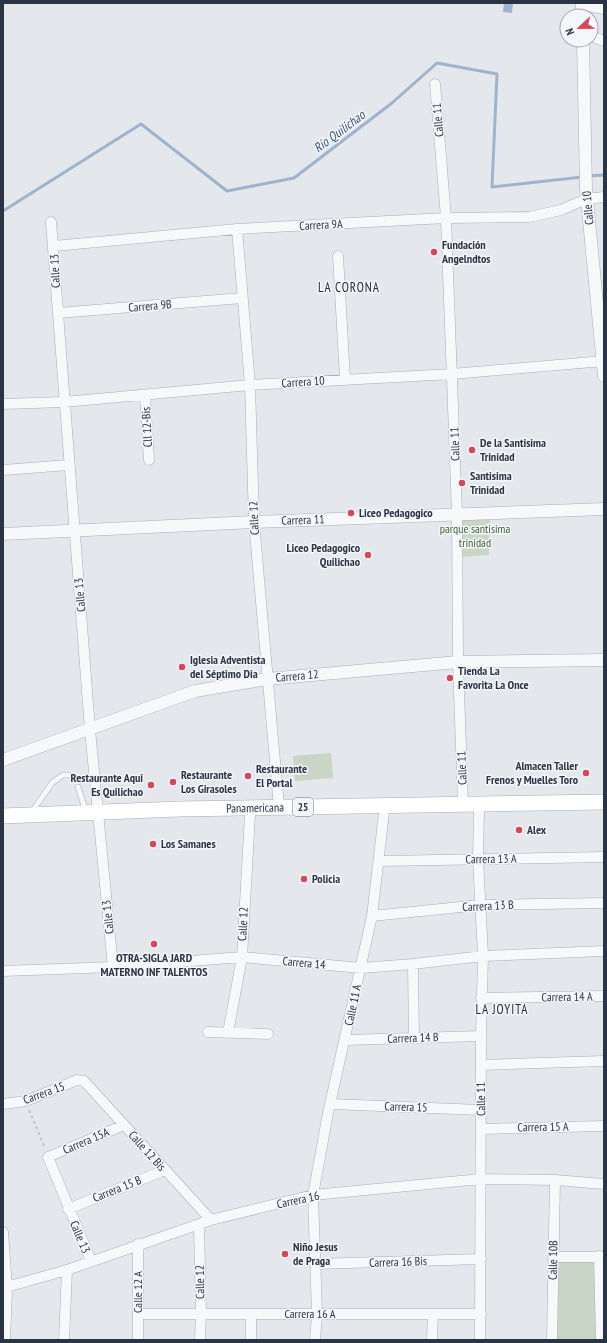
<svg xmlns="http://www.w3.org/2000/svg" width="607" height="1343" viewBox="0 0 607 1343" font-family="'PT Sans Narrow',sans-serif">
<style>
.green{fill:#c9d6c5}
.water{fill:#9fb4cc}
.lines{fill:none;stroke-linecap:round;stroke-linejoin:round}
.stream{stroke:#9fb4cc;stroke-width:3}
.service-casing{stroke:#a9aeb7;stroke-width:6}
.minor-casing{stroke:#a9aeb7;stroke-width:11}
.tertiary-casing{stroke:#a9aeb7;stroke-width:13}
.primary-casing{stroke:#a3abb8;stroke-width:16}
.path{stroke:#c2c5cb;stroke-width:2;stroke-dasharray:3 3;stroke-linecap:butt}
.service{stroke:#f7f8fa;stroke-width:5}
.minor{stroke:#f7f8fa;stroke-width:10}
.tertiary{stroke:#f7f8fa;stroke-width:12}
.primary{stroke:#fff;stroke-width:15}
.poi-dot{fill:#d1495b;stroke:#f4f6f9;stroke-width:1.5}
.labels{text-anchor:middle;stroke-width:3;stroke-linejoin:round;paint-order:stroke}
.shield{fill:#f4f6f9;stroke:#676e7b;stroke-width:1}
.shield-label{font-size:11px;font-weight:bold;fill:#2b3445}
.street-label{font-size:12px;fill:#2b3445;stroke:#f4f6f9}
.poi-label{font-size:12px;font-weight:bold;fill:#2b3445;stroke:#f4f6f9;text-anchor:start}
.park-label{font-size:12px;fill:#3f6138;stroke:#f4f6f9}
.water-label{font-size:13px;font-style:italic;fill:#34527a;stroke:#f4f6f9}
.neighbourhood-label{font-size:13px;letter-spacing:1px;fill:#1d2536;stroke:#f4f6f9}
</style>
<rect width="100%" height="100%" fill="#e4e7ec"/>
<path class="green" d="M459 516H490L489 555 460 557Z
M331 753 333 778 295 781 293 756Z
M557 1260H599L598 1340H555Z"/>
<path class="water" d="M504 3H513L512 13 503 12Z"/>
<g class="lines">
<path class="stream" d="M588 176 604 175
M3 211 141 124 227 191 294 178 392 103 437 63 497 74 492 187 582 177"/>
<defs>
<path id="service" d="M78 787 86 812
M31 813 52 783 63 775H68"/>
<path id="minor" d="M582 5 604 9
M591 36 604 41
M435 84 446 218 457 514 458 662 463 804
M51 222 90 730 113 967
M237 229 250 385 254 522 279 807
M54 246 237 229 446 218 529 217 561 210 586 199 604 197
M338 256 345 379
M58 313 242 298
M145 395 149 460
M3 404 64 402 250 385 452 374 604 361
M3 470 69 465
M479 810 478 859 483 956 481 1036 480 1340
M379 861 604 857
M372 916 480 905 604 903
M413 964 414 1038
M3 971 113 967 242 957 361 968 413 964 483 956 604 951
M481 998 604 996
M208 1032 268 1034
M228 1033 242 957 250 814
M345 1040 481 1036
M481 1065 604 1061
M3 1104 26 1101 77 1080 84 1081 211 1220
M331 1104 481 1110
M482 1129 604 1126
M68 1209 165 1170
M199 1225 201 1314 200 1340
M3 1232 7 1288 5 1340
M138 1244V1340
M599 1256 601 1340
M553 1257H604
M91 1261 48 1157 124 1125
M315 1264 481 1259
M3 1288 67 1270 211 1220 313 1195 481 1179 555 1180 604 1184
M138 1314H481
M251 1314V1340
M64 1340 67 1270
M315 1340 317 1314 313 1195 328 1113 372 916 384 813
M432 1340 433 1314
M552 1340 555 1180"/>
<path id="tertiary" d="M582 3V16
M583 40 586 189 604 376
M3 534 254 522 604 509
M3 760 195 691 267 679 458 662 604 660"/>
<path id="primary" d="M3 816 179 809 604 802"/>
</defs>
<use href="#service" class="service-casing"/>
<use href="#minor" class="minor-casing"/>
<use href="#tertiary" class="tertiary-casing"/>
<use href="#primary" class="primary-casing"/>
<path class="path" d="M29 1110 45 1148"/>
<use href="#service" class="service"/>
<use href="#minor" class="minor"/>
<use href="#tertiary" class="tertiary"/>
<use href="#primary" class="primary"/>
</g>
<g class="poi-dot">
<circle cx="434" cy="252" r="4"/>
<circle cx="472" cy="450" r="4"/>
<circle cx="462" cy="483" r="4"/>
<circle cx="351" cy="513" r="4"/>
<circle cx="368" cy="555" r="4"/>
<circle cx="182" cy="667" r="4"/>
<circle cx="450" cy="678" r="4"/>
<circle cx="586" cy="773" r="4"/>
<circle cx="248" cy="776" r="4"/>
<circle cx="173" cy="782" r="4"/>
<circle cx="151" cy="785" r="4"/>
<circle cx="519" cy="830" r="4"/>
<circle cx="153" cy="844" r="4"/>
<circle cx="304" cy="879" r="4"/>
<circle cx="154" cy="944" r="4"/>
<circle cx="285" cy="1254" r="4"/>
</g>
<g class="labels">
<rect class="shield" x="293" y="798" width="20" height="18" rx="3"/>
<g class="shield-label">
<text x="303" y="811">25</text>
</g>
<g class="street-label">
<text transform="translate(438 120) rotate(-95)" y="4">Calle 11</text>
<text transform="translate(588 208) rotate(-95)" y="4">Calle 10</text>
<text transform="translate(321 225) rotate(-3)" y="4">Carrera 9A</text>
<text transform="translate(55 271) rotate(-93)" y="4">Calle 13</text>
<text transform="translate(150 306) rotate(-5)" y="4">Carrera 9B</text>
<text transform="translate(303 382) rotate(-4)" y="4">Carrera 10</text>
<text transform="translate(147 427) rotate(-93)" y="4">Cll 12-Bis</text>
<text transform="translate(455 444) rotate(-92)" y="4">Calle 11</text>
<text transform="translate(254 518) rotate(-93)" y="4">Calle 12</text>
<text transform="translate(303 520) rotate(-2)" y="4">Carrera 11</text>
<text transform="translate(80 595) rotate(-95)" y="4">Calle 13</text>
<text transform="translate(297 676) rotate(-5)" y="4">Carrera 12</text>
<text transform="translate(462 768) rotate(-92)" y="4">Calle 11</text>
<text transform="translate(255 808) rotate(-1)" y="4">Panamericana</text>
<text transform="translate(491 859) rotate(-1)" y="4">Carrera 13 A</text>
<text transform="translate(488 906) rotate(-3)" y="4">Carrera 13 B</text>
<text transform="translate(108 917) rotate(-96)" y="4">Calle 13</text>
<text transform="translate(243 924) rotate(-87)" y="4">Calle 12</text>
<text transform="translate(304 963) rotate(5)" y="4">Carrera 14</text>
<text transform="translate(567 997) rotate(-1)" y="4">Carrera 14 A</text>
<text transform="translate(353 1005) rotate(-78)" y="4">Calle 11 A</text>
<text transform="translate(413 1038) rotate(-2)" y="4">Carrera 14 B</text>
<text transform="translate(44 1093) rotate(-20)" y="4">Carrera 15</text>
<text transform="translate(481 1099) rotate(-91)" y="4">Calle 11</text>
<text transform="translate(406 1107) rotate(2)" y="4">Carrera 15</text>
<text transform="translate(543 1127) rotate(-1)" y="4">Carrera 15 A</text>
<text transform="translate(86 1141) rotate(-23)" y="4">Carrera 15A</text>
<text transform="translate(147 1151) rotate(48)" y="4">Calle 12 Bis</text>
<text transform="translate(117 1189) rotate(-22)" y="4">Carrera 15 B</text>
<text transform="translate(298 1200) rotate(-12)" y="4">Carrera 16</text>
<text transform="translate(80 1237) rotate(67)" y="4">Calle 13</text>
<text transform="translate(553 1260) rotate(-89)" y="4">Calle 10B</text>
<text transform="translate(398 1262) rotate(-2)" y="4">Carrera 16 Bis</text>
<text transform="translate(200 1282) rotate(-91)" y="4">Calle 12</text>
<text transform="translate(138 1292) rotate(-90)" y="4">Calle 12 A</text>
<text x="310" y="1318">Carrera 16 A</text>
</g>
<g class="poi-label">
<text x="442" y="249">Fundación<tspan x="442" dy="14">Angelndtos</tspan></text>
<text x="480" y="447">De la Santisima<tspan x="480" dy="14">Trinidad</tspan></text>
<text x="470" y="480">Santisima<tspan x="470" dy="14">Trinidad</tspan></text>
<text x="359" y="517">Liceo Pedagogico</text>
<text x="360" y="552" text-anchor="end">Liceo Pedagogico<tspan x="360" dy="14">Quilichao</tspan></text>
<text x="190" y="664">Iglesia Adventista<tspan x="190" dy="14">del Séptimo Dia</tspan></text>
<text x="458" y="675">Tienda La<tspan x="458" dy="14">Favorita La Once</tspan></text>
<text x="578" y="770" text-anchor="end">Almacen Taller<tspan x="578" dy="14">Frenos y Muelles Toro</tspan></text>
<text x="256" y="773">Restaurante<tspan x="256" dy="14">El Portal</tspan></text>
<text x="181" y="779">Restaurante<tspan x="181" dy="14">Los Girasoles</tspan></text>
<text x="143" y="782" text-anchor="end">Restaurante Aqui<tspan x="143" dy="14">Es Quilichao</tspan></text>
<text x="527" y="834">Alex</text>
<text x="161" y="848">Los Samanes</text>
<text x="312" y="883">Policia</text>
<text x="154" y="962" text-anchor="middle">OTRA-SIGLA JARD<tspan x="154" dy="14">MATERNO INF TALENTOS</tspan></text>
<text x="293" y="1251">Niño Jesus<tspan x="293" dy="14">de Praga</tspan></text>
</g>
<g class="park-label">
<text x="475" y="533">parque santisima<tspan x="475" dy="14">trinidad</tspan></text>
</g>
<g class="water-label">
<text transform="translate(339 131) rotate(-37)" y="5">Río Quilichao</text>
</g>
<g class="neighbourhood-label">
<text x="349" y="292">LA CORONA</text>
<text x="502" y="1014">LA JOYITA</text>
</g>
</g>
<rect width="607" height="1343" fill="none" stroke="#2b3445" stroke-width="8"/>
<g transform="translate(579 28) rotate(248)"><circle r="19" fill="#f4f6f9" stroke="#a4a8b1"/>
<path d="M0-3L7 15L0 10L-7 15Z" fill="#d1495b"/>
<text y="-6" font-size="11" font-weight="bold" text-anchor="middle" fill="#2b3445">N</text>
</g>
</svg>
